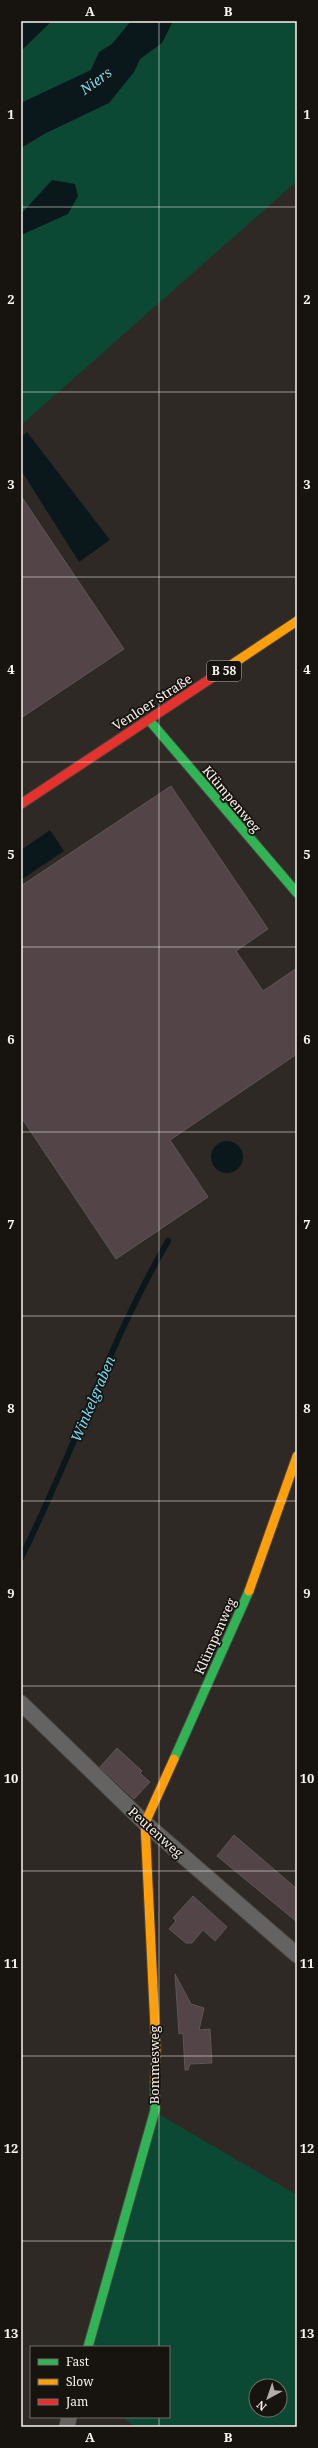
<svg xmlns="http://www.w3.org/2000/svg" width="318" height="2448" viewBox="0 0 318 2448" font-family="'Noto Serif',serif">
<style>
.green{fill:#0b4934;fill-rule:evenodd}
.water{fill:#0b181b}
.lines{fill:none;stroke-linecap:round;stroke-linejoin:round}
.stream{stroke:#0b181b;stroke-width:6}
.building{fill:#524447;stroke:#5c5756}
.street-casing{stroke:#4a4541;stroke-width:17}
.fast-casing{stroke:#4a4541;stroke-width:11}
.slow-casing{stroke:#4a4541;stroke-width:11}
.jam-casing{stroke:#4a4541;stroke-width:11}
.street{stroke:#656361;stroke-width:15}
.fast{stroke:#30b455;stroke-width:9}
.slow{stroke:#ff9f0a;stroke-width:9}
.jam{stroke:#e5322d;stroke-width:9}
.grid{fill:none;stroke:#f9f4ee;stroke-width:1;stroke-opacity:0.55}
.labels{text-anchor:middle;stroke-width:3.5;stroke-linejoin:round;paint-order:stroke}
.shield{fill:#17130f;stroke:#b5b0ab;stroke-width:1}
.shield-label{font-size:12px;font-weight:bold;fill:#f9f4ee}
.street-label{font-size:13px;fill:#f9f4ee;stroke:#17130f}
.water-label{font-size:14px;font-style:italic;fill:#6fddf7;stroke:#17130f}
.neatline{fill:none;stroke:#f9f4ee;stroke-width:1.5}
.grid-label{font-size:13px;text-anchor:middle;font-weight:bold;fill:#f9f4ee}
</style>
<rect width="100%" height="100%" fill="#2e2924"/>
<path class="green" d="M21 21H131L112 44 99 52 91 70 21 103Z
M173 21H297V181L21 425V148L46 132 80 117 123 85 134 72 140 59 162 43Z
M155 2112 297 2195V2427H136L121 2417H169V2347H92ZM256 2386H280V2410H256Z"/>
<path class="water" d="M21 21H52L21 51Z
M131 21H173L162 43 140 59 134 72 109 103 46 133 21 148V103L91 70 99 52 112 44Z
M52 180 75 184 78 196 68 214 21 235V214Z
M27 432 110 540 79 562 21 470V437Z
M50 830 64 851 21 880V850Z
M211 1157a16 16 0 1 1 32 0a16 16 0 1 1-32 0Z"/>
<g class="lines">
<path class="stream" d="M21 1558C73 1454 109 1342 168 1241"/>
</g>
<path class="building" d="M21 496 124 649 21 718Z
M171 786 268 929 236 951 263 991 297 968V1054L170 1140 208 1197 116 1259 21 1117V886Z
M117 1748 142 1771 140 1773 150 1782 134 1799 100 1767Z
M234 1835 297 1889V1922L217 1856Z
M193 1896 227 1927 215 1941 203 1930 192 1943H186L169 1929 176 1921 173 1918Z
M175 1974 191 2004 204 2008 199 2030 210 2029 212 2063 190 2064 188 2070H185L183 2033 179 2034Z"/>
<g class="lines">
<defs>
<path id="street" d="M21 1703 145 1823 297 1955
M67 2427 69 2417"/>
<path id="fast" d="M149 720 297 893
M174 1759 249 1591
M88 2347 155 2110V2082"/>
<path id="slow" d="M216 675 297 621
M249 1591 297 1456
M155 2082 156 2048 145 1823 174 1759"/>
<path id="jam" d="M21 804 216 675"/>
</defs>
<use href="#street" class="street-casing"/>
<use href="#fast" class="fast-casing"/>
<use href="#slow" class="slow-casing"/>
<use href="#jam" class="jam-casing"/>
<use href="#street" class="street"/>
<use href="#fast" class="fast"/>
<use href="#slow" class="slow"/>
<use href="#jam" class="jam"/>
</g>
<path class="grid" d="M159 21V2347M21 207H297M21 392H297M21 577H297M21 762H297M21 947H297M21 1132H297M21 1316H297M21 1501H297M21 1686H297M21 1871H297M21 2056H297M21 2241H297M159 2417V2427"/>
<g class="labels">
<rect class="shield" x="207" y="661" width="34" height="20" rx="3"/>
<g class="shield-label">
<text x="224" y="675">B 58</text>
</g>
<g class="street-label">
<text transform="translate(152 702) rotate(-33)" y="5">Venloer Straße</text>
<text transform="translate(232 799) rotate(50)" y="5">Klümpenweg</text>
<text transform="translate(215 1636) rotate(-66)" y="5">Klümpenweg</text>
<text transform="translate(156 1832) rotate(42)" y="5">Peutenweg</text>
<text transform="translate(154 2065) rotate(-90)" y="5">Bommesweg</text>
</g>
<g class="water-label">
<text transform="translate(96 81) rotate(-36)" y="5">Niers</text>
<text transform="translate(93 1399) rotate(-67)" y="5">Winkelgraben</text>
</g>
</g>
<rect width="318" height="2448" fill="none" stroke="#17130f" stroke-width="44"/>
<rect x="30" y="2346" width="140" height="72" fill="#17130f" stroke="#716d68"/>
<rect x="38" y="2359" width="20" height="6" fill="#30b455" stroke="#716d68"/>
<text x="66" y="2366" font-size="12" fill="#f9f4ee">Fast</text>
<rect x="38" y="2379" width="20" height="6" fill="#ff9f0a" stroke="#716d68"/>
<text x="66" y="2386" font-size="12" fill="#f9f4ee">Slow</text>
<rect x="38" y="2399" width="20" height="6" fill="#e5322d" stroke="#716d68"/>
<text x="66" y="2406" font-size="12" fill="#f9f4ee">Jam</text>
<g transform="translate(268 2398) rotate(220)"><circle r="19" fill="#17130f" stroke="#716d68"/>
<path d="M0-3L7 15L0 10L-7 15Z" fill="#b2ada7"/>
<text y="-6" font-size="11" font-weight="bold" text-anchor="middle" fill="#f9f4ee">N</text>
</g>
<rect x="22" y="22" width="274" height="2404" class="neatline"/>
<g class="grid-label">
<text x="90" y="16">A</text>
<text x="228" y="16">B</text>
<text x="11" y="119">1</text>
<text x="307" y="119">1</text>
<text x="11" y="304">2</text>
<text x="307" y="304">2</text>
<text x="11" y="489">3</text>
<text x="307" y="489">3</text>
<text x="11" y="674">4</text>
<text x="307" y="674">4</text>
<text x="11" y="859">5</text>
<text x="307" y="859">5</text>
<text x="11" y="1044">6</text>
<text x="307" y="1044">6</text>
<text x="11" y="1229">7</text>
<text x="307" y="1229">7</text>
<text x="11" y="1413">8</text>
<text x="307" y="1413">8</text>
<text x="11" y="1598">9</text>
<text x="307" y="1598">9</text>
<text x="11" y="1783">10</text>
<text x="307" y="1783">10</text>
<text x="11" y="1968">11</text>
<text x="307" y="1968">11</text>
<text x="11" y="2153">12</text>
<text x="307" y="2153">12</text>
<text x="11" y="2338">13</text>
<text x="307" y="2338">13</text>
<text x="90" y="2442">A</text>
<text x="228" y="2442">B</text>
</g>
</svg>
